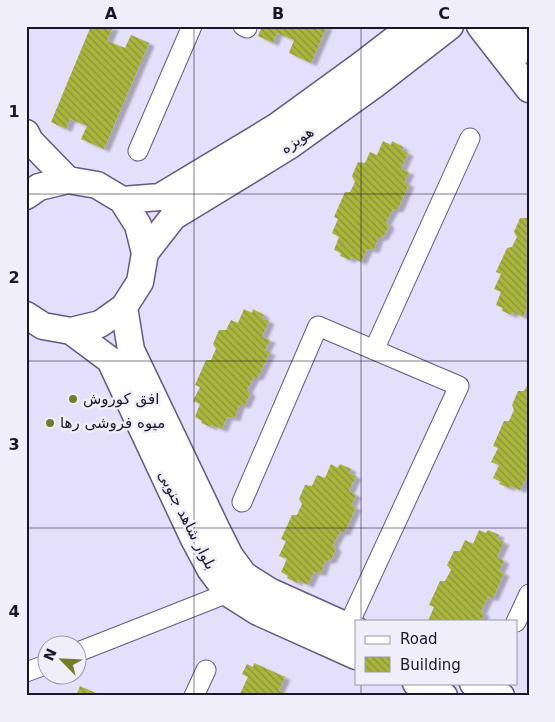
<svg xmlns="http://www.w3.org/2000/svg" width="555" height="722" viewBox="0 0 555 722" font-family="'DejaVu Sans',Cairo,sans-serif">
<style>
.building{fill:url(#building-back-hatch);filter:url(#shadow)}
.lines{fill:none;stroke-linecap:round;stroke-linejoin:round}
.street-casing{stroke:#65568f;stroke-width:21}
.secondary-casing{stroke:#65568f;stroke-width:29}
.street{stroke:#fff;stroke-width:19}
.secondary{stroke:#fff;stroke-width:26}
.grid{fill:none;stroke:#1c152d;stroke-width:1;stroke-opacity:0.55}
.poi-dot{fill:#737c27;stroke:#f1eefc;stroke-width:2}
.labels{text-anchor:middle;stroke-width:5;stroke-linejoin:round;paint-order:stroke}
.street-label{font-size:15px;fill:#1c152d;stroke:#f1eefc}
.poi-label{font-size:15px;fill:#1c152d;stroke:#f1eefc;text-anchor:start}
.neatline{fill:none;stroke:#1c152d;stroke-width:2}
.grid-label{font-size:16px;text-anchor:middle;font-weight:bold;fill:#1c152d}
</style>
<defs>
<pattern id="building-back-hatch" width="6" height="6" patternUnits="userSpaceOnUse" patternTransform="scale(1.25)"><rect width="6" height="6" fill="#a9b53e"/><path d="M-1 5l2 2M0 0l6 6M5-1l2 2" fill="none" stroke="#899234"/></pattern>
<filter id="shadow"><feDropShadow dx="5.5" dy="3" stdDeviation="1" flood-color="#0004"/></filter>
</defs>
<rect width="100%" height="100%" fill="#e4dffa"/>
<path class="building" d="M91 26 113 27 107 41 125 48 131 35 149 43 104 149 81 139 87 126 70 119 66 129 51 122Z
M262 26H327L311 63 289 53 294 40 277 33 273 43 258 36Z
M383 141 391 145 392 141 403 147 402 150 408 153 401 169 409 172 404 182 409 184 398 209H393L386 222 389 226 383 237 378 238 374 250 367 249 361 262 351 257 350 260 340 256 341 253 334 250 339 237 332 233 338 219 334 217 345 192H350L355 182 352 176 358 162 365 163 370 152 377 155Z
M529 214V304L523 317 513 312 512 315 502 311 503 308 496 305 501 292 494 289 501 274 496 272 507 248 512 247 517 237 514 232 520 218H527Z
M244 309 252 313 253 309 264 315 262 318 269 321 262 337 270 340 265 350 270 352 258 377H254L247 390 250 394 245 405H239L235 418 227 417 222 429 212 425 211 427 201 423 202 421 195 417 200 404 193 401 200 387 195 385 206 360H211L216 349 213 344 219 330H226L231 320 238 323Z
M529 382V478H526L520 490 510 486 509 488 499 484 501 482 493 478 499 465 491 462 498 448 493 446 504 421H509L514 410 512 405 518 391H524Z
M331 464 338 468 340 464 351 469 349 473 356 476 349 491 356 495 351 505 356 507 345 532H340L333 545 336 549 331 560 325 561 321 573 314 572 308 585 298 580 297 583 287 578 288 576 281 572 287 559 279 556 286 541 281 539 292 515H297L302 504 299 499 305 485 312 486 317 475 325 478Z
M479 530 486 533 488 530 499 535 497 539 504 542 497 557 504 561 499 571 504 573 493 598 488 597 481 611 484 614 481 621H428L434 607 429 605 440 581H445L451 570 447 565 454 551H460L465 540 473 544Z
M254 663 285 677 279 690 287 694 286 696H239L248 677 242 674 247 664 253 667Z
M80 686 102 696H76Z"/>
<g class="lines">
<defs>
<path id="street" d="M243 26 247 28
M138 151 192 26
M374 350 470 138
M242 502 318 326 459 386 348 626
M516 622 529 594
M78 652 228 593
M26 672 48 664
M194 696 206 670"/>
<path id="secondary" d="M480 26 529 89
M510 26 529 50
M26 133 30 141 68 180
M26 196 39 187 68 180 97 185 122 200 138 225 145 253 140 282 124 307 100 324 71 331 43 326 26 315
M122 200 160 197 276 127 360 66 412 26
M145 253 173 217 289 146 374 85 450 26
M124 307 131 350 216 528 230 556 244 575 269 591 356 630
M71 331 110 360 194 539 210 569 228 593 258 612 356 656
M416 683 444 696
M473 683 501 696"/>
</defs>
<use href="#street" class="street-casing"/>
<use href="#secondary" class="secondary-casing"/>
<use href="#street" class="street"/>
<use href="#secondary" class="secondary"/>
</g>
<path class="grid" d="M194 26V696M361 26V621M26 194H529M26 361H529M26 528H529M361 683V696"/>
<g class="poi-dot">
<circle cx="73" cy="399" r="5"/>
<circle cx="50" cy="423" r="5"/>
</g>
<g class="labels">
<g class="street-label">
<text transform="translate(297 140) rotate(-34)" y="5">هویزه</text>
<text transform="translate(187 520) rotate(63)" y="5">بلوار شاهد جنوبی</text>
</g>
<g class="poi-label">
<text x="83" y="404">افق کوروش</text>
<text x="60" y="428">میوه فروشی رها</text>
</g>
</g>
<rect width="555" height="722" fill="none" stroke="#f1eefc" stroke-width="55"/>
<rect x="355" y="620" width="162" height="65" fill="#f1eefc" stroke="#9c97a9"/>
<rect x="365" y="636" width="25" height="8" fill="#ffffff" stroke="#9c97a9"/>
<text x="400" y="644" font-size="15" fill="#1c152d">Road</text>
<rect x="365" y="657" width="25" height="15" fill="url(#building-back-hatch)" stroke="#9c97a9"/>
<text x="400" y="670" font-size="15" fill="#1c152d">Building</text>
<g transform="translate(62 660) rotate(294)"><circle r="24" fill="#f1eefc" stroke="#9c97a9"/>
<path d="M0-4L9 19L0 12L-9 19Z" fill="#737c27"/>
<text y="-8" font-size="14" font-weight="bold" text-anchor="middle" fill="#1c152d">N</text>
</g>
<rect x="28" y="28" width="500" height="666" class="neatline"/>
<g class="grid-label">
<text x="111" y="19">A</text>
<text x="278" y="19">B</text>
<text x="444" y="19">C</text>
<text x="14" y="117">1</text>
<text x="14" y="283">2</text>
<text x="14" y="450">3</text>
<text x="14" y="617">4</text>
</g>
</svg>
